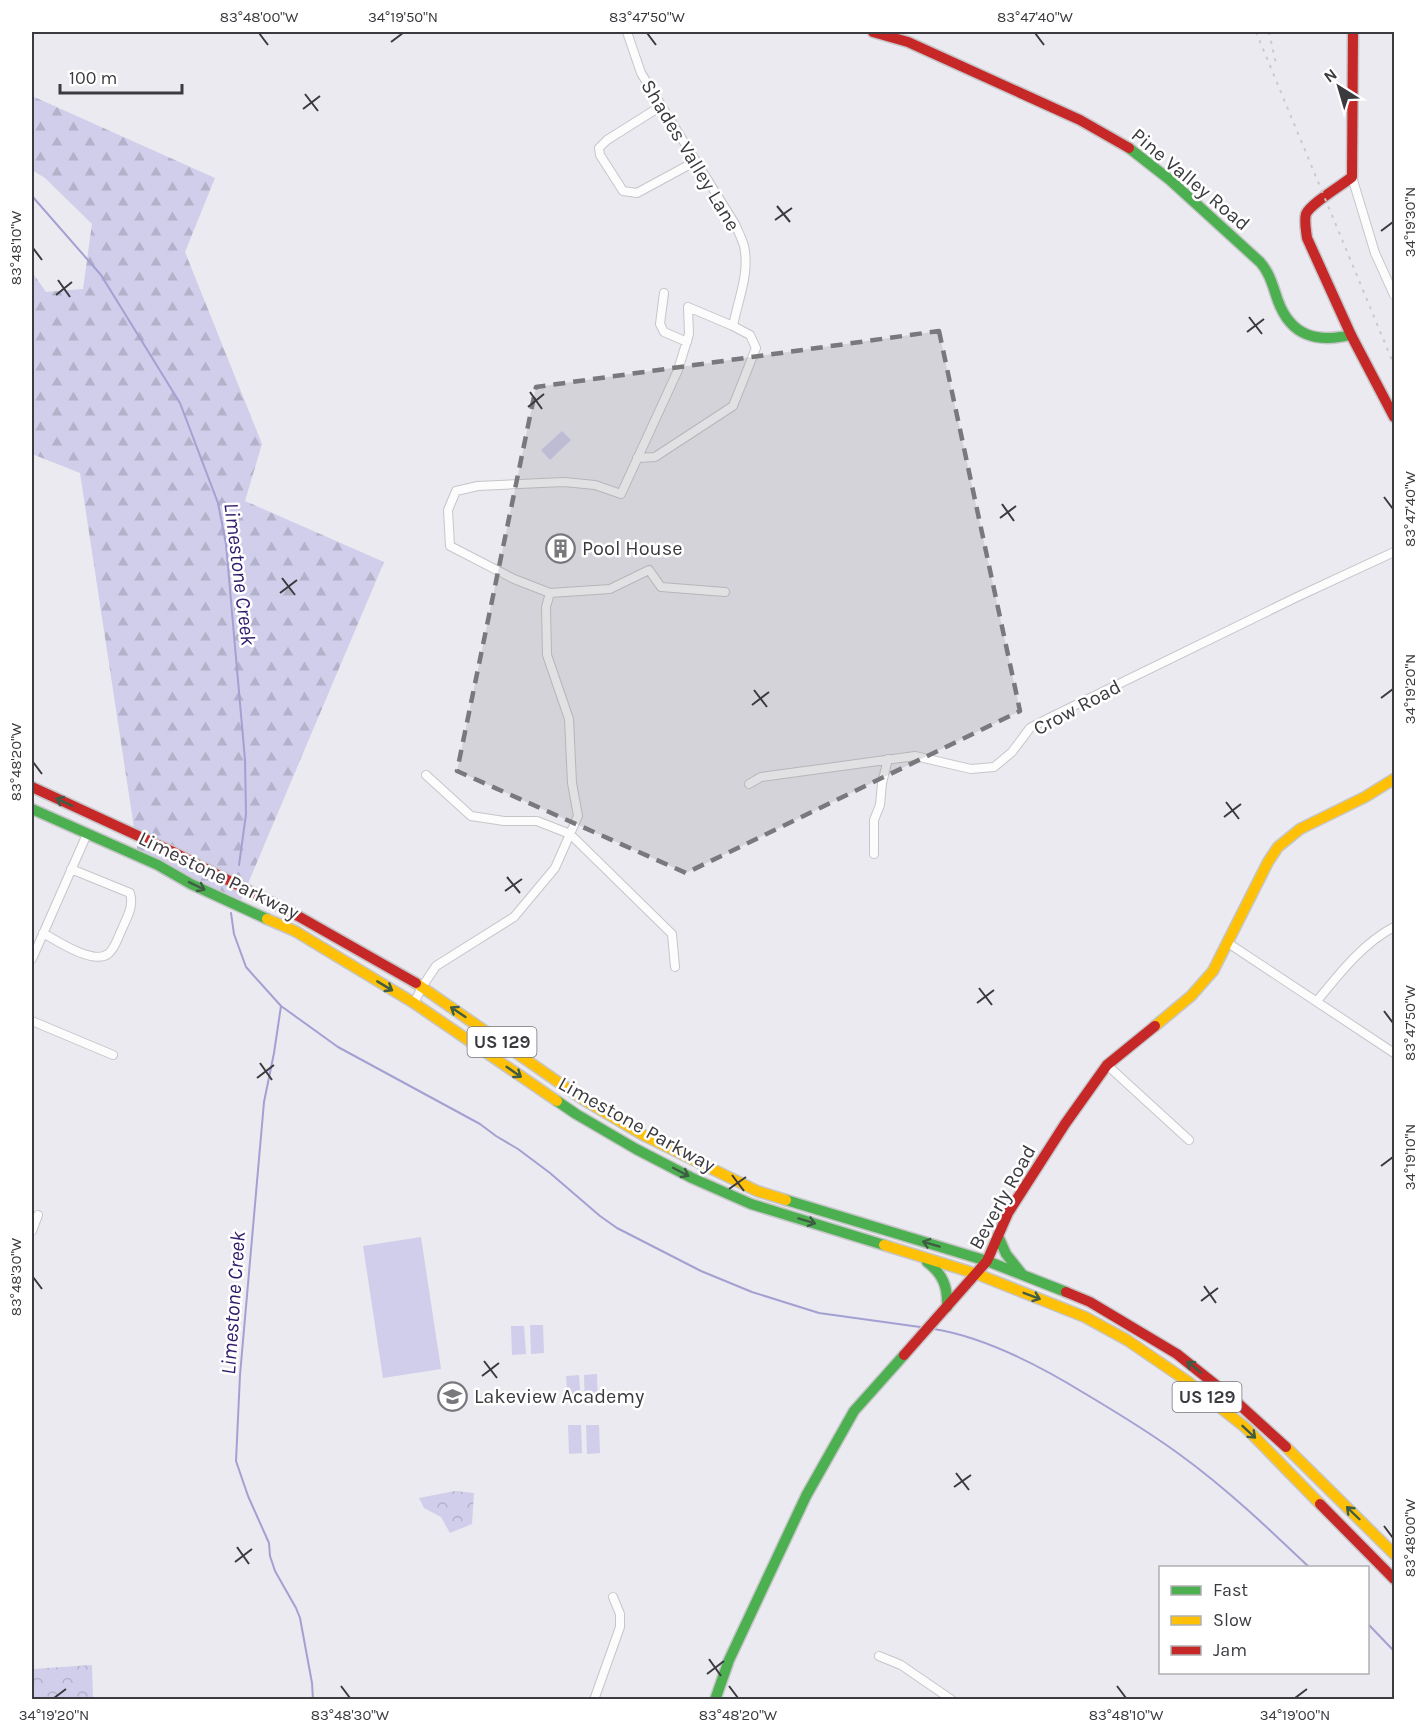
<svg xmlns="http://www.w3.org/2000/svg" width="1426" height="1731" viewBox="0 0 1426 1731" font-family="Karla,sans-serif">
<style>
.forest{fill:url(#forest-firs)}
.park{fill:url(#park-crowns)}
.pitch{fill:#d0ceea}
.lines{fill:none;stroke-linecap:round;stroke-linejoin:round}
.stream{stroke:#a4a0d2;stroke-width:2}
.street-casing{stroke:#c6c6ca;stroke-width:10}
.fast-casing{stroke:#c6c6ca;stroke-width:13}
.slow-casing{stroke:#c6c6ca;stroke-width:13}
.jam-casing{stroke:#c6c6ca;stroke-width:13}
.street{stroke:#fcfcfd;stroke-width:8}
.fast{stroke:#4caf50;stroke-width:10}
.slow{stroke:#ffc107;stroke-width:10}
.jam{stroke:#c62828;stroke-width:10}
.rail{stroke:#cacacb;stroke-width:2;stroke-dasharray:3 6;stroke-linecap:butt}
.oneway{stroke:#3f5d44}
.marked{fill:#78787d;fill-opacity:0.2;stroke:#78787d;stroke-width:4.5;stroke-dasharray:12 8;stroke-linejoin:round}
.ticks{fill:none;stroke:#3a3a3f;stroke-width:2}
.labels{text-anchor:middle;stroke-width:5;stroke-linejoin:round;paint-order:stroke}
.shield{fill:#fff;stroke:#757579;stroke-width:1.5}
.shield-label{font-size:18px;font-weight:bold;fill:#3a3a3f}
.street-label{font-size:20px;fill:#3a3a3f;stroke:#fff}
.poi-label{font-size:20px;fill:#3a3a3f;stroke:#fff;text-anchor:start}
.water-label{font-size:21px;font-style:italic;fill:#2f1a6c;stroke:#fff}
.neatline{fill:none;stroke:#3a3a3f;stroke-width:2}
.ticks-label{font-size:15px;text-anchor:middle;fill:#3a3a3f}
</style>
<defs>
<pattern id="forest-firs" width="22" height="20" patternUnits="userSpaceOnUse" patternTransform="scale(1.5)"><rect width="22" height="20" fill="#d0ceea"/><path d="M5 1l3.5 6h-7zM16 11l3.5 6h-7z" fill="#b3b2ca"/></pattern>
<pattern id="park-crowns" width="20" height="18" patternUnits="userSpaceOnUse" patternTransform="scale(1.5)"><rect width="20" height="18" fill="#d0ceea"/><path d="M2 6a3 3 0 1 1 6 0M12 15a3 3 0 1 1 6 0" fill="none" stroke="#b3b2ca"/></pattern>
</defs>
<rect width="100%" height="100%" fill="#eaeaf0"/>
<path class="forest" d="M32 96 215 178 185 252 262 444 245 501 384 562 241 900 138 854 80 473 32 454V272L46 292 83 289 92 224 45 178 32 170Z"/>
<path class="park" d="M455 1491 474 1493 472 1524 450 1533 441 1517 424 1508 419 1498Z
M92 1665 93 1699H32V1669Z"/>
<path class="pitch" d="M562 431 571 440 550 460 541 450Z
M421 1237 441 1369 383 1378 363 1246Z
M530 1325H543L544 1353 531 1354Z
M511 1326H524L526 1354 512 1355Z
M597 1374 598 1403H585L584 1375Z
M579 1375 581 1404H568L566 1376Z
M568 1425H581L582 1453 569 1454Z
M586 1425H599L600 1453 587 1454Z"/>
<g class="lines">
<path class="stream" d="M32 196 101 275 180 403 218 503 226 544 245 760 246 814 239 865
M231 913 234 934 246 967 281 1006 338 1047 480 1124 496 1136 518 1149 550 1173 600 1216 617 1228 701 1271 752 1292 819 1313 920 1327
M281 1006 274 1053 264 1102 240 1375 236 1461 248 1496 269 1543 270 1556 275 1571 296 1608 300 1618 312 1683 313 1700
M934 1329C984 1337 1040 1366 1084 1393 1116 1412 1149 1432 1179 1454 1226 1488 1268 1528 1310 1568
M1368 1624 1394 1651"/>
<defs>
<path id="street" d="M627 32 641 73 735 224C738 231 742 239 744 246 750 274 738 299 733 326L688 307 689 334 678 370 621 494 595 485 564 482 478 486 456 491 448 510 450 546 514 579 550 593 610 589 649 570 661 587 725 592
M661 106 607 140 599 148 600 155 623 191 637 193 696 161
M1352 177 1375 253 1394 295
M664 293 660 324 664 332 687 342
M637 458 655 457 733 406 756 348 750 335 733 326
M426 775 471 816 504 821H537L570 834 672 934 675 967
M749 784 761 777 915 756 971 769 994 767 1012 752 1030 728 1049 718 1297 597 1394 552
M874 854V820L880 805 882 783 888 759
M43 933C57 941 93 965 108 954 115 949 118 937 122 929 127 917 134 907 130 893L71 869
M1228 943 1394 1053
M32 959 87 834
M1317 1001C1339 974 1363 943 1394 927
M414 1003 422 987 436 966 514 917 555 868 578 816 572 783 569 719 547 655 546 607 550 593
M32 1021 113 1055
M1107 1065 1189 1140
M32 1231 38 1215
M879 1656 901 1665 952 1700
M594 1700 620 1627V1614L613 1597"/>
<path id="fast" d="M1129 148 1170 180 1260 262C1270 273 1273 287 1278 301 1291 336 1316 343 1351 335
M32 809 158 865 191 884 267 919
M557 1101 576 1114 636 1149 692 1178 751 1204 884 1245
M786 1200 987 1261 1066 1292
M998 1236 1006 1254 1022 1274
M927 1262C943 1274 948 1287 947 1307
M715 1700 729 1660 806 1496 854 1411 904 1355"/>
<path id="slow" d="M267 919 295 931 414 1003 557 1101
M416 983 584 1100 643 1135 757 1191 786 1200
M1155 1026 1191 996 1213 971 1268 862 1278 847 1300 829 1365 797 1394 779
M884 1245 977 1274 1085 1317 1127 1340 1187 1381 1246 1428 1320 1504
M1286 1447 1394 1554"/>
<path id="jam" d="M873 32 908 42 1080 120 1129 148
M1353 32 1352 177C1342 185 1310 204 1306 214 1304 221 1306 230 1307 238L1351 335 1394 417
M32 787 171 851 298 916 416 983
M1066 1292 1090 1302 1177 1354 1231 1397 1286 1447
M904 1355 987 1261 1008 1213 1065 1124 1107 1065 1155 1026
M1320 1504 1394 1579"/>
</defs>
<use href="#street" class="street-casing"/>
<use href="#fast" class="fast-casing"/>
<use href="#slow" class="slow-casing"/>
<use href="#jam" class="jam-casing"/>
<use href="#street" class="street"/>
<use href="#fast" class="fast"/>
<use href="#slow" class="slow"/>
<use href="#jam" class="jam"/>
<path class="rail" d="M1256 32 1394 365
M1269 32 1276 64"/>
</g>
<defs><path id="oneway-shaft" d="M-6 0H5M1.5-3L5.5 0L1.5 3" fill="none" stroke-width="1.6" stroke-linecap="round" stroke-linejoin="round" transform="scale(1.5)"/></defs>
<g class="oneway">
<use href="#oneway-shaft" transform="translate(64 802) rotate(-155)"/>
<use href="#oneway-shaft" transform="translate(197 886) rotate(26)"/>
<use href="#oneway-shaft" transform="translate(385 986) rotate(31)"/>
<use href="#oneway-shaft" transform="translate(458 1012) rotate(-146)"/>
<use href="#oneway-shaft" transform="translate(514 1072) rotate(35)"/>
<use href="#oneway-shaft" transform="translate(681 1172) rotate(28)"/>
<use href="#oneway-shaft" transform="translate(807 1221) rotate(17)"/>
<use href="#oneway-shaft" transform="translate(931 1244) rotate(-163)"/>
<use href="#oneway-shaft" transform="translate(1032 1296) rotate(21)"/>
<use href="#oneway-shaft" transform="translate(1194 1367) rotate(-141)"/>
<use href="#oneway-shaft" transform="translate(1249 1432) rotate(43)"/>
<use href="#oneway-shaft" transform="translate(1353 1513) rotate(-136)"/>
</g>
<path class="marked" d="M939 331 1020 711 686 873 457 771 536 387Z"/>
<path class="ticks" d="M259 33 268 45M647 33 656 45M1035 33 1044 45M391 42 403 33M305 94 318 111M303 109 320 96M777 206 790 222M775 220 792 208M1381 231 1393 222M33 248 42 260M58 280 70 297M56 295 72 282M1249 317 1262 334M1247 332 1264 319M530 392 542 409M528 407 544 394M1384 497 1393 509M1002 504 1014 521M1000 518 1016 506M282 578 295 595M280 593 297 580M754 690 767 707M1381 698 1393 689M752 705 769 692M33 762 42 774M1226 802 1239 819M1224 817 1241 804M507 877 520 893M505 891 522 879M979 988 992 1005M977 1003 994 990M1384 1011 1393 1023M260 1063 272 1080M257 1078 274 1065M1381 1166 1393 1157M732 1175 744 1191M729 1189 746 1177M33 1277 42 1289M1204 1286 1216 1303M1201 1301 1218 1288M484 1361 497 1378M482 1376 499 1363M956 1473 969 1490M954 1487 971 1475M1384 1526 1393 1538M237 1547 249 1564M235 1562 252 1549M709 1659 721 1676M707 1674 724 1661M341 1686 350 1698M729 1686 738 1698M1117 1686 1126 1698M54 1698 66 1689M1295 1698 1307 1689"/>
<defs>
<symbol id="building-ring" viewBox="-11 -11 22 22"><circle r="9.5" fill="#fff" stroke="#78787d" stroke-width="1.5"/><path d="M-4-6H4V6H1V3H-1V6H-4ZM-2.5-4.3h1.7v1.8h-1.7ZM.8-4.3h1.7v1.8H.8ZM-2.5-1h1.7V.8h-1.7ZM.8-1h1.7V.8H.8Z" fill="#78787d"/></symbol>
<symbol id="school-ring" viewBox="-11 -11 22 22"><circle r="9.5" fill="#fff" stroke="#78787d" stroke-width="1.5"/><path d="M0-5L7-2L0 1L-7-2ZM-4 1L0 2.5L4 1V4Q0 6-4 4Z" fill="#78787d"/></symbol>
</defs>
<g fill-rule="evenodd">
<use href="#building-ring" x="544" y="532" width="33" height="33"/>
<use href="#school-ring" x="436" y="1380" width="33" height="33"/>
</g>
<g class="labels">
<g class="shield">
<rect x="467.5" y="1027" width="69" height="30" rx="4.5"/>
<rect x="1172.5" y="1382" width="69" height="30" rx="4.5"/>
</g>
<g class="shield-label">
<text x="502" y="1048">US 129</text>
<text x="1207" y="1403">US 129</text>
</g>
<g class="street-label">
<text transform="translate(691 155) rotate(59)" y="7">Shades Valley Lane</text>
<text transform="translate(1191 179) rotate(40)" y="7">Pine Valley Road</text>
<text transform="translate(1077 707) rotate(-28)" y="7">Crow Road</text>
<text transform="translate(219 875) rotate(26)" y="7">Limestone Parkway</text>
<text transform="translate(637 1124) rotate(29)" y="7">Limestone Parkway</text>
<text transform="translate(1002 1197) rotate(-61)" y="7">Beverly Road</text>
</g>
<g class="poi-label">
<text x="582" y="555">Pool House</text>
<text x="474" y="1403">Lakeview Academy</text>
</g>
<g class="water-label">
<text transform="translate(240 574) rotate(83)" y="7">Limestone Creek</text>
<text transform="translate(233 1303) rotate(-86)" y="7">Limestone Creek</text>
</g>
</g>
<rect width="1426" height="1731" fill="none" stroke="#ffffff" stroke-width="66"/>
<rect x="1159" y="1566" width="210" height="108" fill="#ffffff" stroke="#b0b0b2" stroke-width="1.5"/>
<rect x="1171" y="1586" width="30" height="9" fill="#4caf50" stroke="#b0b0b2" stroke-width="1.5"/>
<text x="1213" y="1596" font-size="18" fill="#3a3a3f">Fast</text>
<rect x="1171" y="1616" width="30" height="9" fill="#ffc107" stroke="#b0b0b2" stroke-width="1.5"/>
<text x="1213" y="1626" font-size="18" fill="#3a3a3f">Slow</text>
<rect x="1171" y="1646" width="30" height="9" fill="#c62828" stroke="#b0b0b2" stroke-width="1.5"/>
<text x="1213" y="1656" font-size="18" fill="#3a3a3f">Jam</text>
<g transform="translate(1339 87) rotate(323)" stroke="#ffffff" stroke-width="4.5" paint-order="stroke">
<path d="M0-4.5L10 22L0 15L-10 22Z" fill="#3a3a3f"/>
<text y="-9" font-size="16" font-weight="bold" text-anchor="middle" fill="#3a3a3f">N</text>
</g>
<path d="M60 84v9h122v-9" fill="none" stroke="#3a3a3f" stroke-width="3"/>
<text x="69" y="84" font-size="18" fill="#3a3a3f" stroke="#ffffff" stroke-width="4.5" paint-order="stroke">100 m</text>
<rect x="33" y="33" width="1360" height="1665" class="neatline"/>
<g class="ticks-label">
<text x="259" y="22">83°48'00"W</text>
<text x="403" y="22">34°19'50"N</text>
<text x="647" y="22">83°47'50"W</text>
<text x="1035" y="22">83°47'40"W</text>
<text transform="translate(1410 222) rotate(-90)" y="5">34°19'30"N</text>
<text transform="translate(16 248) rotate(-90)" y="5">83°48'10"W</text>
<text transform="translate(1410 509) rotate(-90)" y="5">83°47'40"W</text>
<text transform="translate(1410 689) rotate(-90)" y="5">34°19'20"N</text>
<text transform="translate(16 762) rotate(-90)" y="5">83°48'20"W</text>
<text transform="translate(1410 1023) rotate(-90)" y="5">83°47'50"W</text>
<text transform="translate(1410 1157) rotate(-90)" y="5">34°19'10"N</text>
<text transform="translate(16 1277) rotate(-90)" y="5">83°48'30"W</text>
<text transform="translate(1410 1538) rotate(-90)" y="5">83°48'00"W</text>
<text x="54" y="1720">34°19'20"N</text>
<text x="350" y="1720">83°48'30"W</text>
<text x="738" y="1720">83°48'20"W</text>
<text x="1126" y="1720">83°48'10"W</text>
<text x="1295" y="1720">34°19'00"N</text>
</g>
</svg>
